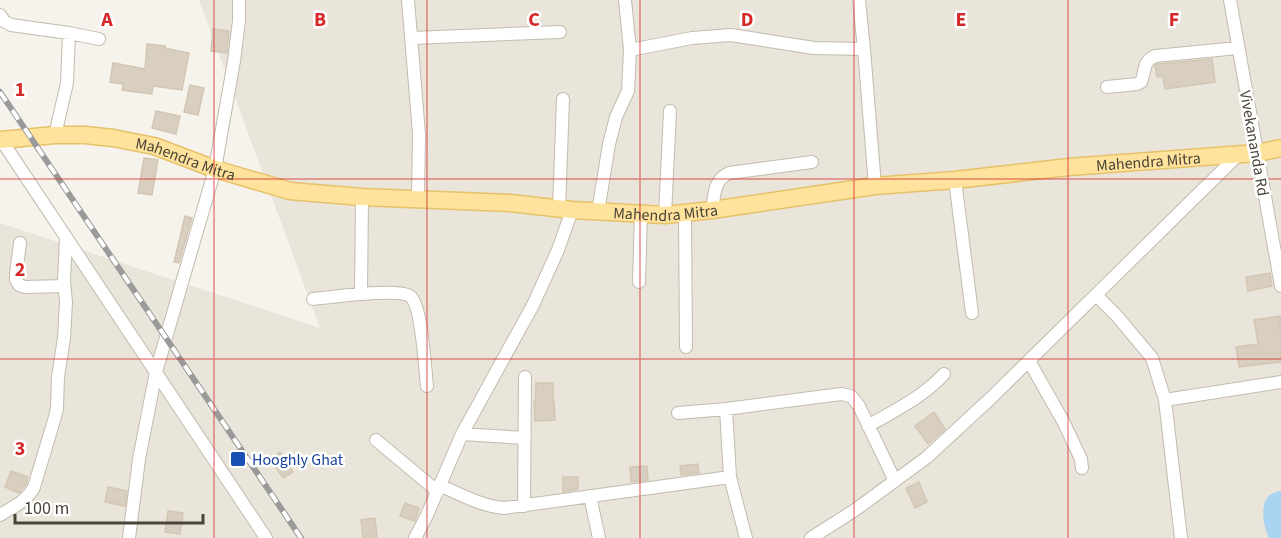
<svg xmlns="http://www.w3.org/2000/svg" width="1281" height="538" viewBox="0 0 1281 538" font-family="'Source Sans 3',sans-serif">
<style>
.residential{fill:#eae5da}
.water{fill:#a9d4f2}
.building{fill:#d8cfc1;stroke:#d3c7b4;stroke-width:1.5}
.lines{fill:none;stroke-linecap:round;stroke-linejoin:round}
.minor-casing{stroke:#c2bbae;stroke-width:14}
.major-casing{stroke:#e6c16a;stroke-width:19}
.minor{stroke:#fff;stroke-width:12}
.major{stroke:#ffe39c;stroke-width:16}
.rail-casing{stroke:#9a9a9a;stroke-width:6}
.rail{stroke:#fff;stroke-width:4;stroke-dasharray:11;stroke-linecap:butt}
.grid{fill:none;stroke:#d62828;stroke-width:1.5;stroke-opacity:0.55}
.transit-dot{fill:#1a4fb4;stroke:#fff;stroke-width:2}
.labels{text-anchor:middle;stroke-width:5;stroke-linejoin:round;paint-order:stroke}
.street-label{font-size:16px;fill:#4b4439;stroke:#fff}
.transit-label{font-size:16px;fill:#164399;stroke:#fff;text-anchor:start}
.grid-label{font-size:20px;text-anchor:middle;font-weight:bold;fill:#d62828;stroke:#fff;stroke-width:5;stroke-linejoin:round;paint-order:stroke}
</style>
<rect width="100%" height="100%" fill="#f6f3ec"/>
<path class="residential" d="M199 0H1281V538H0V223L320 328Z"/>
<path class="water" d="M1281 491V538H1269C1264 528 1260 508 1267 498 1271 493 1276 492 1281 491Z"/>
<path class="building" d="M213 29 229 31 227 53 211 51Z
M147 44 165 46V48L189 53 182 90 153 86 152 94 136 92 122 90 123 84 110 82 113 63 145 69Z
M1212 59 1215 82 1165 89 1163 76 1157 77 1155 65 1158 64Z
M190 85 204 88 198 115 184 112Z
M156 111 180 116 176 134 152 128Z
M144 158 158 160 152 195 138 193Z
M185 216 192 218 179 263 174 262Z
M1270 273 1272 286 1248 291 1246 277Z
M1280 316 1281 362 1239 367 1236 347 1258 344 1254 320Z
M536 383H553V402H554L555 420 535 421 534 403H535Z
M934 412 945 429 928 444 915 426Z
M280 452 293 472 283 478 270 459Z
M698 464 699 473 681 475 680 466Z
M647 466 648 480 631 482 630 467Z
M11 471 28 477 26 484 19 493 5 487Z
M563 477H578V489L563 492Z
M919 482 927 502 915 508 906 488Z
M108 487 127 491 125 506 105 502Z
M405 503 419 508 415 521 400 516Z
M168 511 183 513 180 534 165 532Z
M375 518 377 538H363L361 520Z"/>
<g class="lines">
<defs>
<path id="minor" d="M408 0 419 134 418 198
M859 0 864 49 875 186
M1230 0 1281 286
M0 15 4 21 11 25 69 33 99 39
M412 38 560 32
M630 50 692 38 731 35 814 48 864 49
M1107 87 1137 84 1141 82C1146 71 1142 62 1155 56L1238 48
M55 135 67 83 69 33
M0 138 266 538
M955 180 972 313
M559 209 563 99
M712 210C715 194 713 181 729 173L812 162
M598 212 609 144 616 117 628 91 630 50 625 0
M685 214 686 347
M665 215 670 111
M20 243 16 274V280L19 285 25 287 64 286
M639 282 641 214
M361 294 362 197
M1096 295 1117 316 1152 358 1165 400 1181 538
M313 299C331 297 397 288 410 296 422 305 425 369 427 386
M1029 361 1063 421 1081 459 1082 468
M1165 400 1281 382
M726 409 730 477 746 538
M678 413 726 409 841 394 851 396 859 406 895 481
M868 426C894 411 923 397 944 374
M462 434 525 438
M376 440 437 491
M439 485C460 494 481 506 504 508L730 477
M590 496 599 538
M524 506 525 377
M0 515C13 507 27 501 34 487L55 417 57 408 58 377 64 338 66 302 64 281 66 237
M129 538 139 459 156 372 215 169 234 61 239 21V0
M415 538 427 515 462 434 533 305 558 250 572 210
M811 538 855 510 926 458 991 398 1238 155"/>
<g id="major">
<path id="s1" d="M0 140 55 135H85L113 138 154 146 215 169 290 191 362 197 510 203 572 210 665 215 712 210 875 186 955 180 1069 167 1257 153 1281 148"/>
</g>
</defs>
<use href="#minor" class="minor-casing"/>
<use href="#major" class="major-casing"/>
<use href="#minor" class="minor"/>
<use href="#major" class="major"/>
<defs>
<path id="rail" d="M0 92 301 538"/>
</defs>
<use href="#rail" class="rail-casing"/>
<use href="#rail" class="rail"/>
</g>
<path class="grid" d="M214 0V538M427 0V538M640 0V538M854 0V538M1068 0V538M0 179H1281M0 359H1281"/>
<rect class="transit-dot" x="230" y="451" width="16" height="16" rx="3"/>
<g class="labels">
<g class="street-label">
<text transform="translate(1255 143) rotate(80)" y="6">Vivekananda Rd</text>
<text dy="6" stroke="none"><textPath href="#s1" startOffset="189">Mahendra Mitra</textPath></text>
<text dy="6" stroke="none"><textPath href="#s1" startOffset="1161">Mahendra Mitra</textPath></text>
<text dy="6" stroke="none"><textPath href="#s1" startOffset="675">Mahendra Mitra</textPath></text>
</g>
<g class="transit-label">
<text x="252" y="465">Hooghly Ghat</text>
</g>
</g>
<g class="grid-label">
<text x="107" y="26">A</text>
<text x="320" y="26">B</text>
<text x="534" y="26">C</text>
<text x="747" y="26">D</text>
<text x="961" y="26">E</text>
<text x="1174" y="26">F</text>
<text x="20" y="96">1</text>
<text x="20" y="276">2</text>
<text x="20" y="455">3</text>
</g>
<path d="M15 514v9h188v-9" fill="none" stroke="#4b4439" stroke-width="3"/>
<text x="24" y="514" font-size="18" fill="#4b4439" stroke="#ffffff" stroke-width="4.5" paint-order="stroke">100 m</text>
</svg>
